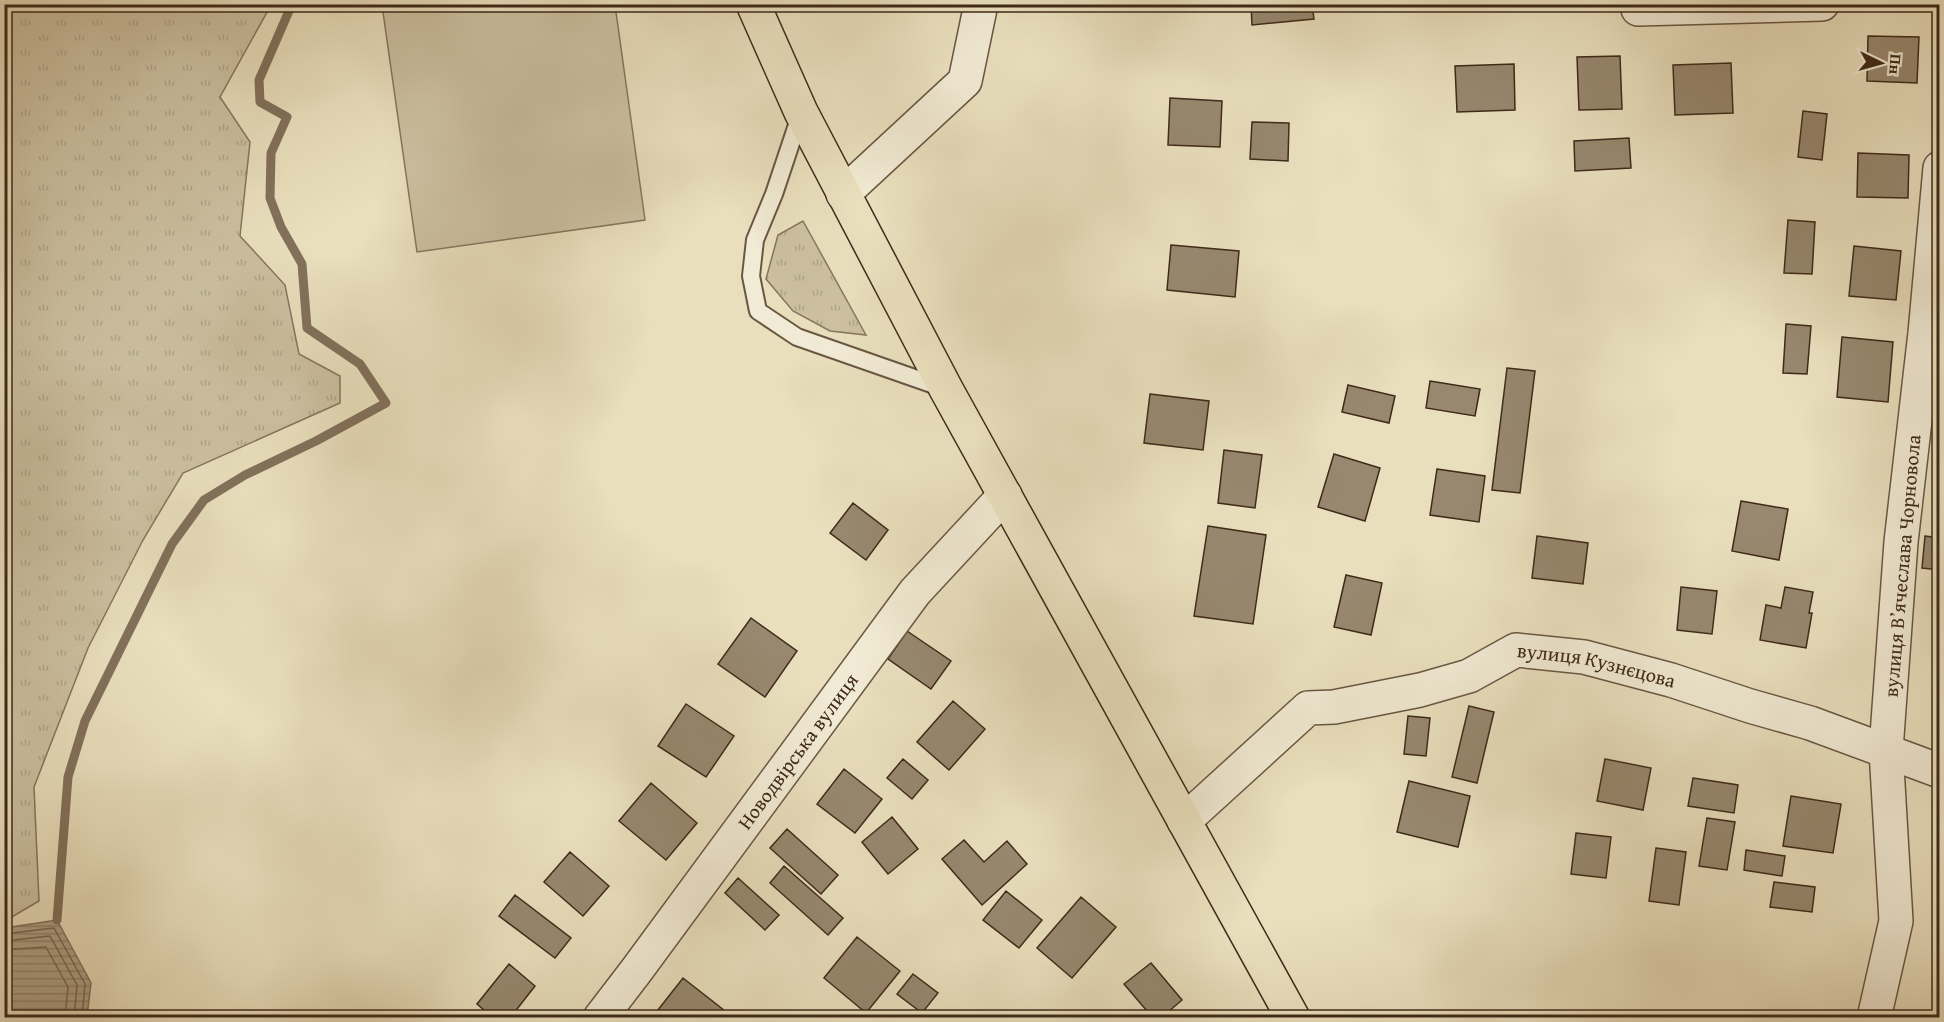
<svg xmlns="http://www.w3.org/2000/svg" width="1944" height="1022" viewBox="0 0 1944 1022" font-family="'Gentium Book Plus',serif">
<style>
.grass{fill:url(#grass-tufts);stroke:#86755e;stroke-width:1.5}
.pitch{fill:#ccc0a1;stroke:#86755e;stroke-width:1.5}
.water{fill:url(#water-rules);stroke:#82715b;stroke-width:1.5}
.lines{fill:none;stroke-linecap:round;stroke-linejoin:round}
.shore{stroke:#776650;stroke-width:1.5}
.stream{stroke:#82715b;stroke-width:9}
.building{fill:#97886f;stroke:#3f2a1a;stroke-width:1.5}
.service-casing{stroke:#6a5743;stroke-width:20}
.minor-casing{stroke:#6a5743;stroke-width:36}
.trunk-casing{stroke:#3f2a1a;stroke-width:36}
.service{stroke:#f1ead4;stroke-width:16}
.minor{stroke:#f1ead4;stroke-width:33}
.trunk{stroke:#e9dfbd;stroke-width:33}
.labels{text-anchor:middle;stroke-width:5;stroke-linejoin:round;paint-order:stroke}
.street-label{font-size:20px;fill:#3f2a1a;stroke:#f1ead4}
</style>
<defs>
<pattern id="grass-tufts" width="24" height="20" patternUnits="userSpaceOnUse" patternTransform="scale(1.5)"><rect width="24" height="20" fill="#ccc0a1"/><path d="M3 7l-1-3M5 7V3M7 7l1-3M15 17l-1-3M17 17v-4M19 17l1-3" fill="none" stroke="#b0a58a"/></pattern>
<pattern id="water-rules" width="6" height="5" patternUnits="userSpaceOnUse" patternTransform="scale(1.5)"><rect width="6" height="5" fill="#afa186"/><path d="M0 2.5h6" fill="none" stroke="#90836d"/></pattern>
</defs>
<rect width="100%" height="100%" fill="#e9dfbd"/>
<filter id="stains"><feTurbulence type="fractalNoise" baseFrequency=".00333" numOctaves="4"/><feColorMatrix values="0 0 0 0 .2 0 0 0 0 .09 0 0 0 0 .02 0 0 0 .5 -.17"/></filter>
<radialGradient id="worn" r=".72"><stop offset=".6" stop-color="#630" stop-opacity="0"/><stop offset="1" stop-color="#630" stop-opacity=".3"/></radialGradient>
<path class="grass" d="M4 5H271L220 97 250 142 240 236 285 285 299 354 340 376V403L183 473 143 540 88 648 34 787 39 901 5 921Z
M803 221 866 335 830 331 793 311 766 279 778 235Z"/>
<path class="pitch" d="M382 5H615L645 220 417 252Z"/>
<path class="water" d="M57 920 91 983 87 1017H5V928Z"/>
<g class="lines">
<path class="shore" d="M4 934 54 928 85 984 82 1018
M4 941 50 936 77 985 74 1018
M4 950 46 947 68 987 65 1018"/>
<path class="stream" d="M57 920 68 777 85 721 172 544 204 500 245 475 316 441 386 403 360 364 307 328 302 264 281 227 270 198 271 153 287 117 260 102 259 80 292 4"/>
</g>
<path class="building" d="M1251 4H1312L1314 19 1252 25Z
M1868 36 1919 37 1917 83 1867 81Z
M1620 56 1622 109 1579 110 1577 57Z
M1731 63 1733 113 1675 115 1673 65Z
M1514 64 1515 110 1457 112 1455 66Z
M1170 98 1222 101 1220 147 1168 145Z
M1803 111 1827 114 1822 160 1798 157Z
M1252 122 1289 123 1288 161 1250 159Z
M1629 138 1631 168 1575 171 1574 141Z
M1858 153 1909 155 1908 198 1857 197Z
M1788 220 1815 222 1812 274 1784 273Z
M1171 245 1239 251 1235 297 1167 290Z
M1854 246 1901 251 1896 300 1849 296Z
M1786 324 1811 326 1807 374 1783 373Z
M1842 337 1893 342 1888 402 1837 397Z
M1507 368 1535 371 1520 493 1492 490Z
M1430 381 1480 389 1475 416 1426 408Z
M1348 385 1395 396 1389 423 1342 412Z
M1150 394 1209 401 1203 450 1144 443Z
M1224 450 1262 455 1255 508 1218 503Z
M1334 454 1380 468 1365 521 1318 507Z
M1437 469 1485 476 1479 522 1430 515Z
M1741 501 1788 509 1779 560 1732 551Z
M853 503 888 530 866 560 830 533Z
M1208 526 1266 535 1253 624 1194 616Z
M1537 536 1588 543 1583 584 1532 578Z
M1925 536 1940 538V570L1922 568Z
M1346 575 1382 583 1371 635 1334 627Z
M1681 587 1717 591 1712 634 1677 630Z
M1785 587 1813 592 1809 613H1812L1806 648 1760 640 1766 605 1781 608Z
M751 618 797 651 765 697 718 664Z
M907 631 951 661 931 689 888 659Z
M953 701 985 729 949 770 917 742Z
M686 704 734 736 706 777 658 746Z
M1469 706 1494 712 1477 783 1452 777Z
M1408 716 1430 718 1426 756 1404 754Z
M903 759 928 780 912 799 887 778Z
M1605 759 1651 768 1643 810 1597 801Z
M844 769 882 799 855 833 817 804Z
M1693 778 1738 785 1734 813 1688 806Z
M1409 781 1470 796 1458 847 1397 832Z
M651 783 697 823 666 860 619 821Z
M1791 796 1841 804 1833 853 1783 846Z
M892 817 918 849 888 874 862 842Z
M1707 818 1735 822 1727 870 1699 866Z
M787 829 838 875 821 894 770 848Z
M1576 833 1611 837 1606 878 1571 874Z
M964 840 984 862 1007 841 1027 864 982 905 942 859Z
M1656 848 1686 852 1679 905 1649 901Z
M1746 850 1785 856 1782 876 1744 870Z
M570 852 609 886 583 916 544 882Z
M784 866 843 918 828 935 770 883Z
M738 878 779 915 765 930 725 893Z
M1774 882 1815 887 1812 912 1770 907Z
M1006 891 1042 920 1019 948 983 920Z
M515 895 571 938 555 958 499 916Z
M1081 897 1116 927 1072 978 1037 948Z
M857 937 900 971 866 1013 824 978Z
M1151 963 1182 1000 1161 1018H1153L1124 984Z
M509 964 535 986 510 1018H493L477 1004Z
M913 974 938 993 922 1013 897 994Z
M683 978 725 1011 721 1018H657L654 1015Z"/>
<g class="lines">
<defs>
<path id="service" d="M801 113 774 194 755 240 751 276 758 311 797 337 943 388"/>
<g id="minor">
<path d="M1638 9 1822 4"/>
<path d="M843 194 965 81 981 4"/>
<path id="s1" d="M1184 821 1308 708 1334 707 1420 690 1469 676 1516 650 1584 657 1671 680 1750 706 1810 723 1940 771"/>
<path id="s2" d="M600 1018 636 971 915 592 1005 495"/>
<path d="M1874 1018 1896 921 1886 750 1901 542 1925 333 1940 168"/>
</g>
<path id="trunk" d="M753 4 801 112 946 389 1293 1018"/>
</defs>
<use href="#service" class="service-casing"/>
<use href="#minor" class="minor-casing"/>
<use href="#trunk" class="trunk-casing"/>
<use href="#service" class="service"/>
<use href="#minor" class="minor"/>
<use href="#trunk" class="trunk"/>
</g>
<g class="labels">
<g class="street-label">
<text transform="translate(1902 566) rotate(-85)" y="7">вулиця Вʼячеслава Чорновола</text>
<text dy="7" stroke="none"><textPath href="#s1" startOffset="468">вулиця Кузнєцова</textPath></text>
<text dy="7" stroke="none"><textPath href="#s2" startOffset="332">Новодвірська вулиця</textPath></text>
</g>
</g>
<rect width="1944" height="1022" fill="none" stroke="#e9dfbd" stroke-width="24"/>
<rect x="6" y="6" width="1932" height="1010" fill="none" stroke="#3f2a1a" stroke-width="3"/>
<rect x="12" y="12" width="1920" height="998" fill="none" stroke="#3f2a1a" stroke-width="1.5"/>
<g transform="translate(1881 63) rotate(95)" stroke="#f1ead4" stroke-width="4.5" paint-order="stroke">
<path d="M0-4.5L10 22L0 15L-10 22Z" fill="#3f2a1a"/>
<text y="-9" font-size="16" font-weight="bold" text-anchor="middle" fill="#3f2a1a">Пн</text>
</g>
<rect width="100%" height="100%" filter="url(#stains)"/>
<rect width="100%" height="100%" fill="url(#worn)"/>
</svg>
